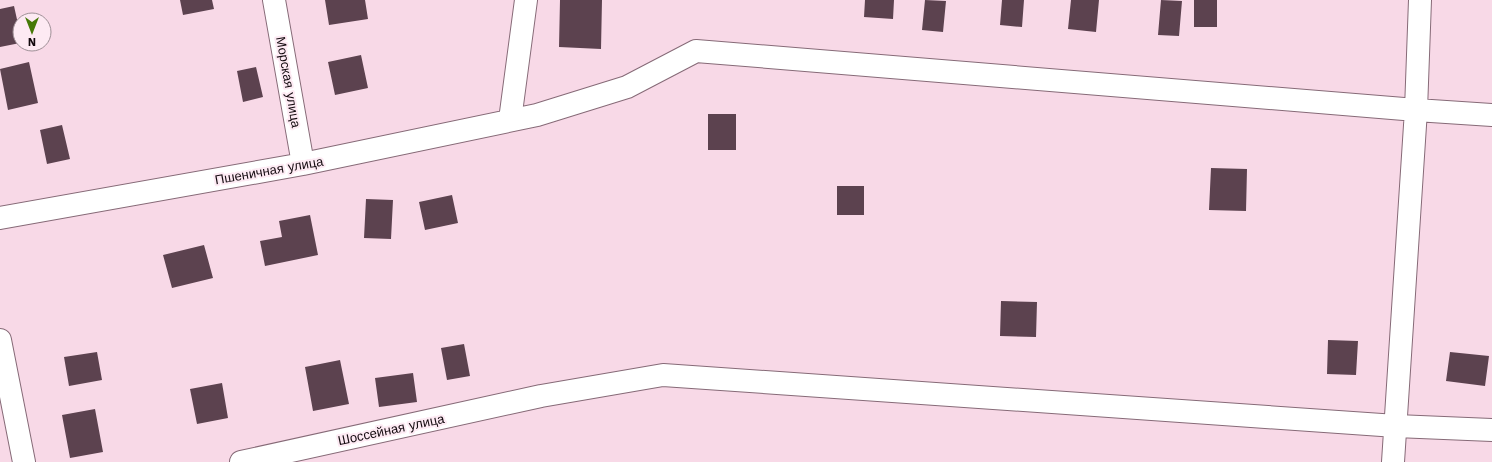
<svg xmlns="http://www.w3.org/2000/svg" width="1492" height="462" viewBox="0 0 1492 462" font-family="'Work Sans',sans-serif">
<style>
.building{fill:#5c424f}
.lines{fill:none;stroke-linecap:round;stroke-linejoin:round}
.minor-casing{stroke:#866a77;stroke-width:24}
.minor{stroke:#fff;stroke-width:22}
.labels{text-anchor:middle;stroke-width:4;stroke-linejoin:round;paint-order:stroke}
.street-label{font-size:13px;fill:#12090e;stroke:#fdeaf3}
</style>
<rect width="100%" height="100%" fill="#f8d9e7"/>
<path class="building" d="M180 0H212L214 9 183 15Z
M325 0H365L368 19 329 25Z
M560 0H602L601 49 559 47Z
M865 0H894L893 19 864 17Z
M925 0 946 1 943 32 922 30Z
M1002 0H1024L1022 27 1000 25Z
M1071 0H1099L1096 32 1068 29Z
M1161 0 1182 1 1179 36 1158 35Z
M1194 0H1217V27H1194Z
M14 6 20 33V43L0 47V9Z
M361 55 368 88 335 95 328 62Z
M29 62 38 103 8 110 0 69Z
M256 67 263 97 243 102 237 71Z
M708 114H736V150H708Z
M62 125 70 159 47 164 40 130Z
M1211 168 1247 169 1246 211 1209 210Z
M837 186H864V215H837Z
M452 195 458 223 425 230 419 202Z
M366 199 393 200 391 239 364 238Z
M310 215 318 255 265 266 260 241 282 237 279 221Z
M204 245 213 278 172 288 163 255Z
M1001 301 1037 302 1036 337 1000 336Z
M1328 340 1358 341 1356 375 1327 374Z
M464 344 470 376 447 380 441 348Z
M97 352 102 380 69 386 64 357Z
M1450 352 1489 356 1485 386 1446 381Z
M340 360 349 404 313 411 305 367Z
M413 373 417 402 379 407 375 378Z
M222 383 228 418 197 424 190 389Z
M95 409 103 452 70 458 62 415Z"/>
<g class="lines">
<defs>
<path id="minor" d="M274 0 303 164
M510 120 526 0
M0 218 303 164 537 115 627 87 696 51 1416 110 1492 115
M0 340 24 462
M241 462 541 396 663 375 1396 426 1492 430
M1393 462 1416 110 1420 0"/>
</defs>
<use href="#minor" class="minor-casing"/>
<use href="#minor" class="minor"/>
</g>
<g class="labels">
<g class="street-label">
<text transform="translate(289 82) rotate(80)" y="5">Морская улица</text>
<text transform="translate(269 170) rotate(-10)" y="5">Пшеничная улица</text>
<text transform="translate(391 429) rotate(-12)" y="5">Шоссейная улица</text>
</g>
</g>
<g transform="translate(32 32) rotate(180)"><circle r="19" fill="#fdeaf3" stroke="#9f9097"/>
<path d="M0-3L7 15L0 10L-7 15Z" fill="#467907"/>
<text y="-6" font-size="11" font-weight="bold" text-anchor="middle" fill="#12090e">N</text>
</g>
</svg>
